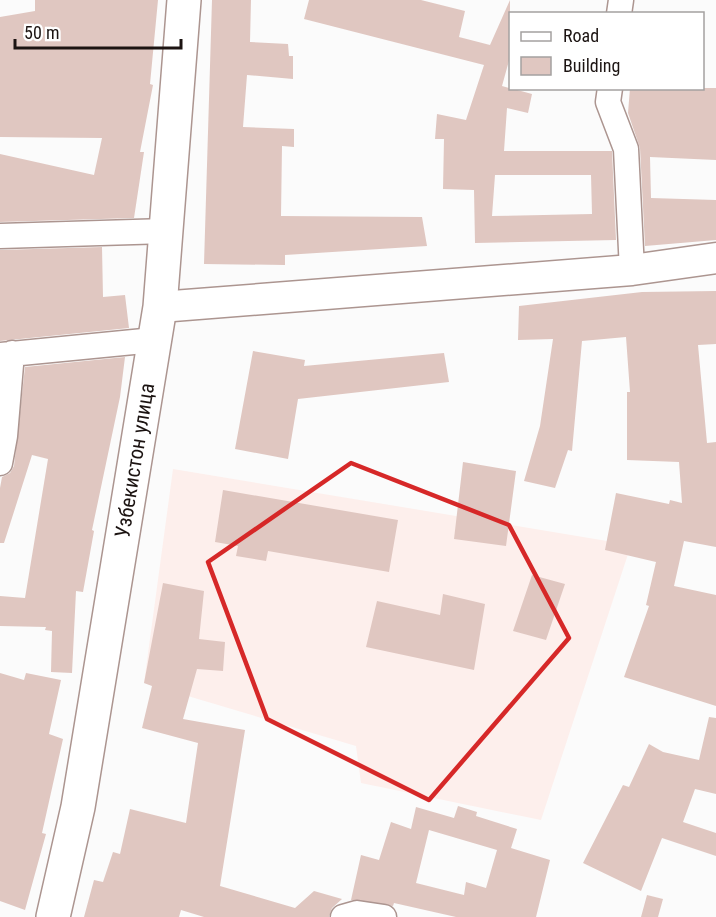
<svg xmlns="http://www.w3.org/2000/svg" width="716" height="917" viewBox="0 0 716 917" font-family="'Roboto Condensed',sans-serif">
<style>
.built{fill:#fdefec}
.building{fill:#e0c7c1;fill-rule:evenodd}
.lines{fill:none;stroke-linecap:round;stroke-linejoin:round}
.minor-casing{stroke:#ac9590;stroke-width:27}
.tertiary-casing{stroke:#ac9590;stroke-width:33}
.secondary-casing{stroke:#ac9590;stroke-width:36}
.minor{stroke:#fff;stroke-width:24}
.tertiary{stroke:#fff;stroke-width:30}
.secondary{stroke:#fff;stroke-width:33}
.marked{fill:none;stroke:#d62828;stroke-width:4.5;stroke-linejoin:round}
.labels{text-anchor:middle;stroke-width:6;stroke-linejoin:round;paint-order:stroke}
.street-label{font-size:21px;fill:#1c1412;stroke:#fff}
</style>
<rect width="100%" height="100%" fill="#fbfbfb"/>
<path class="built" d="M173 469 631 545 541 820 361 783 356 746 144 683Z"/>
<path class="building" d="M35 0H158L150 84 153 85 140 152H144L134 218 0 222V154L94 175 102 138 0 137V17L35 11Z
M212 0H251L250 42 288 44 289 56H293V79L247 75 243 127 294 129V147L282 146 281 216 422 217 427 246 285 255V265L204 264Z
M309 0H421L465 11 459 37 490 45 510 0V57L502 86 532 94 528 113 507 108 504 151H612L616 240 475 243 474 190 443 189 444 139H435L437 114 466 120 484 65 304 19ZM495 175H591L592 214 492 216Z
M630 88H716V160L650 157 651 198 716 200V240L645 246 640 148 628 113Z
M102 247 103 297 125 295 129 328 0 341V250Z
M716 291V344L698 345 707 443 716 442V547L684 541 674 586 716 595V706L624 677 649 606 646 605 656 562 605 550 616 493 669 504 670 500 682 503 679 462 627 460V392H630L626 337 582 341 572 451 568 450 555 488 524 481 540 426 553 339 518 340 519 306 642 292Z
M253 351 305 360 304 366 444 353 449 382 298 399 288 459 235 449Z
M125 357 120 397 92 530 94 531 83 592 76 591 72 673 51 672 52 631 45 630 46 627 0 626V596L25 598 48 459 32 455 4 543H0V488L2 477 10 473 14 466 25 367Z
M463 462 516 471 506 546 454 539Z
M223 490 398 520 389 572 268 551 266 561 236 556 238 546 215 542Z
M532 575 565 584 546 640 513 631Z
M163 583 204 591 199 639 225 642 223 671 197 669 183 719 245 730 220 886 295 908 314 891 342 899 332 908 329 917H204L181 910 179 917H84L94 880 103 882 113 852 120 854 130 809 186 823 198 743 142 728 152 686 144 683Z
M443 594 485 604 474 670 366 647 377 601 440 615Z
M0 673 24 680 26 673 61 680 49 734 63 739 42 833 46 834 25 910 0 901Z
M709 717 716 718V794L695 789 683 822 716 833V856L662 838 641 891 583 863 623 785 629 787 649 744 663 752 699 760Z
M458 806 477 812 476 816 517 829 511 848 550 860 536 917H456L394 903 393 906 351 900 361 855 379 860 391 822 411 829 416 807 454 818ZM429 830 497 850 486 888 466 882 464 895 416 883Z
M647 895 663 899 658 917H641Z"/>
<g class="lines">
<defs>
<path id="minor" d="M619 14 621 0
M610 88 608 102 626 149 632 270
M0 236 167 231
M0 355 154 340
M0 463 5 436 12 353
M343 917 357 913 384 917"/>
<path id="tertiary" d="M160 307 632 270 716 258"/>
<g id="secondary">
<path id="s1" d="M53 917 78 807 160 307 184 0"/>
</g>
</defs>
<use href="#minor" class="minor-casing"/>
<use href="#tertiary" class="tertiary-casing"/>
<use href="#secondary" class="secondary-casing"/>
<use href="#minor" class="minor"/>
<use href="#tertiary" class="tertiary"/>
<use href="#secondary" class="secondary"/>
</g>
<path class="marked" d="M351 463 509 525 569 638 429 800 267 719 208 562Z"/>
<g class="labels">
<g class="street-label">
<text dy="7" stroke="none"><textPath href="#s1" startOffset="464">Узбекистон улица</textPath></text>
</g>
</g>
<rect x="509" y="12" width="195" height="78" fill="#ffffff" stroke="#a4a1a0" stroke-width="1.5"/>
<rect x="521" y="32" width="30" height="9" fill="#ffffff" stroke="#a4a1a0" stroke-width="1.5"/>
<text x="563" y="42" font-size="18" fill="#1c1412">Road</text>
<rect x="521" y="57" width="30" height="18" fill="#e0c7c1" stroke="#a4a1a0" stroke-width="1.5"/>
<text x="563" y="72" font-size="18" fill="#1c1412">Building</text>
<path d="M15 39v9h166v-9" fill="none" stroke="#1c1412" stroke-width="3"/>
<text x="24" y="39" font-size="18" fill="#1c1412" stroke="#ffffff" stroke-width="4.5" paint-order="stroke">50 m</text>
</svg>
